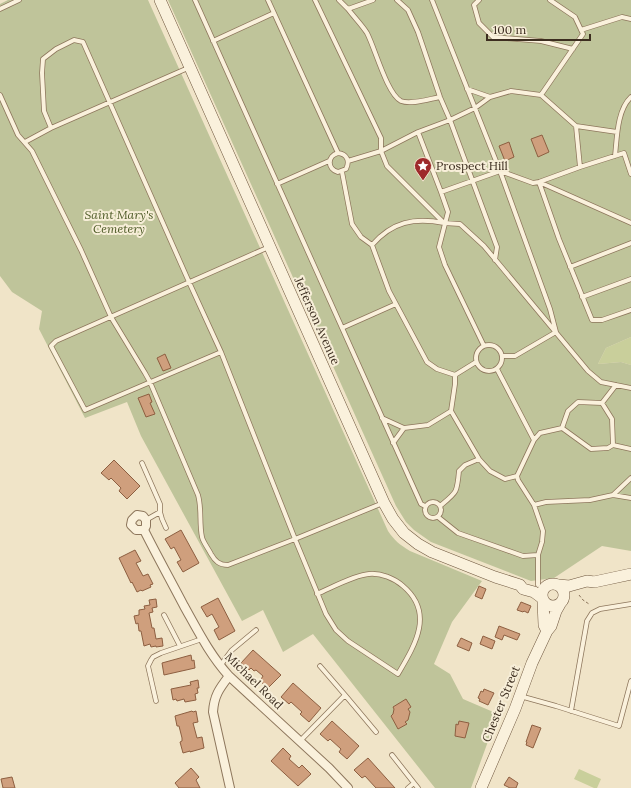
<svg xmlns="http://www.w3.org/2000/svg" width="631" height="788" viewBox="0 0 631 788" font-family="Lora,serif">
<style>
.green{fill:#c9cf9b}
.cemetery{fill:#bfc49a}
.building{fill:#cf9f7d;stroke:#8d5f41}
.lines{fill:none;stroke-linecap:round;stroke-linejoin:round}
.lane-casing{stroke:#8d765c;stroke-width:5.5}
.street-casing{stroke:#8d765c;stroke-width:10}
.secondary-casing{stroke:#6f573f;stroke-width:12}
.path{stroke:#8d765c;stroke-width:1;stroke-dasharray:3 2;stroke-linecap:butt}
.lane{stroke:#faf1dc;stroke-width:4}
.street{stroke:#faf1dc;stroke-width:8}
.secondary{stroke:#faf1dc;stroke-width:11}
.labels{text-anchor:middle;stroke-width:4;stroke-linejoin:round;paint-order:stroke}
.poi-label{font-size:12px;fill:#3d2e20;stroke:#f7eed8;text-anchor:start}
.park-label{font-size:12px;font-style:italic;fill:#4d5a26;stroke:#f7eed8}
.street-label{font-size:12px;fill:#3d2e20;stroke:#f7eed8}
</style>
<rect width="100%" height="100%" fill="#f0e4c8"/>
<path class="green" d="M631 337V365L621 362 598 364 606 348Z
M579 769 601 779 597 788H594L574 779Z"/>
<path class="cemetery" d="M8 0H148L388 531C394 540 400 545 410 551L482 581 452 622 434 664 450 674 463 699 498 714 471 788H435L313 634 283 652 263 610 242 621 141 436 127 402 85 418 39 329 42 311 12 292 0 276V4Z
M168 0H631V337L606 348 598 364 621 362 631 365V551L602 546 554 578 531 581 431 542 414 530 406 522 396 506Z"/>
<path class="building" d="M542 135 549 152 538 157 531 139Z
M509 142 514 157 505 161 499 146Z
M165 354 171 368 163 371 157 358Z
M149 394 152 402 150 403 155 414 146 417 138 398Z
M114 460 140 486 127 499 119 491 121 488 111 478 109 480 101 473Z
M181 530 199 563 183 572 177 562 181 560 174 547 171 549 165 539Z
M135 550 141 561 136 563 143 576 148 574 153 584 150 585 151 587 142 591 141 590 137 592 132 582 131 583 119 558Z
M479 586 486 589 482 599 475 596Z
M218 598 235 631 219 640 214 630 219 627 212 614 207 617 201 607Z
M156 599 157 607 152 608 153 612 149 613 152 628H154L156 639 162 638 163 646 156 647V646L151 647 150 644 144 646 141 631H139L138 623 136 624 134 616 139 615V610L145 609 144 606 150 605 149 600Z
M521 602 531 606 528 613 524 611 523 612 517 610Z
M499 626 520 634 517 640 504 635 502 640 495 637Z
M483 636 495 641 492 649 480 644Z
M461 638 472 643 469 651 457 646Z
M253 650 281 675 268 688 260 681 263 676 256 670 254 671 251 668 249 670 241 663Z
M191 655 192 661 194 660 195 668 164 675 162 663Z
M198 680 199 688H197L198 693 195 694 196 700 185 702 184 699 177 701 176 699 173 700 171 689 191 685 190 682Z
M293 683 321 708 309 722 300 714 302 712 291 702 289 704 281 697Z
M484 689 494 693 488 705 479 701 480 699 478 698 481 691 483 692Z
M406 699 411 707 408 709 410 712 408 720 405 722 407 724 398 729 391 716 393 714 394 709 393 707Z
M192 711 193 712 196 711 198 722 193 723 197 738 202 737 204 748 190 752V751L183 753 180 742 182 741V738L179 726H177L175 716Z
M332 721 359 746 347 759 339 752 341 749 330 739 328 741 320 734Z
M459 721 469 723 465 738 455 736 456 724 458 725Z
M532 725 541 728 533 748 526 745 527 742H526Z
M283 748 291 756 289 759 299 768 302 765 311 774 298 786 271 761Z
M368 758 395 788H376L365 776 362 778 354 770Z
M191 768 199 777 196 780 200 788H179L175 783Z
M12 777 15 788H3L1 779Z
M509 777 518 783 516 788H510L504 785Z"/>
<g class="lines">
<defs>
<path id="lane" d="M195 0 421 504 425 506
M268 0 338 153C347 154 350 161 346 169L338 172C327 169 327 156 338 153
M315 0 381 138V151L387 166 444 223 460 224 484 246 588 371 601 382 631 388
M339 0 348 9 373 0
M397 0 408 10 418 32 440 97 450 120 418 132 441 192 500 171 432 0
M479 0 474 5 479 23 493 37 541 41 573 49
M0 9 19 0
M348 9C354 17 362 25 367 33 375 48 387 94 401 101 411 105 429 99 440 97
M581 30 622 17 631 19
M213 41 274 13
M467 89 490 97 475 108 450 120 497 247 495 260
M0 95 18 135 32 151 81 250 111 317 145 373 150 382 198 495C202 509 199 523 202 537 203 542 208 548 211 554 215 561 219 565 228 565L295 539 326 614 336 630 348 641 398 674C415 645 435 613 403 586 394 578 381 573 369 574 354 575 331 588 317 594
M541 95 576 126 617 132
M490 97 511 91 541 95 583 34 575 17 550 0
M576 126 580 167
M51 128 44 111 42 73 43 59 56 49 74 40 83 42 189 282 221 352 295 539 383 503
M25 142 51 128 188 68
M615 156C617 138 617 110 631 97
M348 161 381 151 418 132
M342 172 352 224 361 237 372 245 389 291 427 362 437 369 455 375 476 362
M539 182 559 239 592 320H602L631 310
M539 182 631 223
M277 184 329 161
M441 192 448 212 439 247 445 265 484 346
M372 245C392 222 414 217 444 223
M570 267 631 243
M582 297 631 279
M342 328 396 304
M476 358a13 13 0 1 1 26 0a13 13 0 1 1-26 0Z
M221 352 85 410 51 346 56 341 269 247
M503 356H515L556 332 550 309 500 171 533 183 539 182 580 167 624 153 631 174
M497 369 534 440 517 476 518 480 534 505 546 502 590 500 613 495 631 498
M455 375V384L451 411 479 459
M602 403 616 385
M382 418 404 428 428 425 451 411
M534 440 540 433 562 428 568 411 578 402 602 403 612 419 613 445 608 448 591 449 562 428
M393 443 404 428
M613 445 631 449
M142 463 160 504V512L146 520
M613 495 631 478
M425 510a8 8 0 1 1 16 0a8 8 0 1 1-16 0Z
M534 505 543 531 542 542 538 555V585
M440 506C457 492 457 493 459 471L465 465 479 459 490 471 505 479 517 476
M160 512 162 519 166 528
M438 517 458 533 523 556 538 555
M164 615 180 646
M220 666 232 650 256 630
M345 695 376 732
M520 696 556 706 619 726 631 681
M156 701 148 666 151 660 153 657 161 653 202 639
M571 711 587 621 592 613 600 609 631 604
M300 741 345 695 320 666
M392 755 414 783 408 788
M414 783 418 788"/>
<path id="street" d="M144 530H136L131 525 132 520 137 515 143 516 146 520V526L144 530C157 556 171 581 184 606 198 631 210 655 229 676L329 768 348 788
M229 676C219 689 214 696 213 712L230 788"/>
<path id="secondary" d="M160 0 384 503 393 519 404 533 418 544 432 552 495 577 520 585 523 589 534 592 542 598
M542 595a11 11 0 1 1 22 0a11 11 0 1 1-22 0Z
M559 585 569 586 587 581 594 582 631 574
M543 601 544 625 547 631
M481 788 515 709 532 663 547 631 551 626 556 611 560 604"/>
</defs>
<use href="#lane" class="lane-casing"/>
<use href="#street" class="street-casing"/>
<use href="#secondary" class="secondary-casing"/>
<path class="path" d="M579 595 583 600 589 604"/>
<use href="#lane" class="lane"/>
<use href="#street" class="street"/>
<use href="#secondary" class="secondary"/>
</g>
<defs>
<symbol id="sight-pin" viewBox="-11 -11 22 30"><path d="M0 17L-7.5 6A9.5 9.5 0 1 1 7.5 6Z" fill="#9e2a2b" stroke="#f7eed8"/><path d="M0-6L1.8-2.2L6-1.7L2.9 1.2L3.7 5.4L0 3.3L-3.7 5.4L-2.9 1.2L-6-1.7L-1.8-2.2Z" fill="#fff"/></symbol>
</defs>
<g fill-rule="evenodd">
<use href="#sight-pin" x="413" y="156" width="20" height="27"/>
</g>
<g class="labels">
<g class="poi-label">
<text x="436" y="170">Prospect Hill</text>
</g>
<g class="park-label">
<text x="119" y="219">Saint Mary's<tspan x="119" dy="14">Cemetery</tspan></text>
</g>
<g class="street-label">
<text transform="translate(317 321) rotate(66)" y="4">Jefferson Avenue</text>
<text transform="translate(254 681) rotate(44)" y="4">Michael Road</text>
<text transform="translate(501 704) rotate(-68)" y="4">Chester Street</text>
</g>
</g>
<path d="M487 34v6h103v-6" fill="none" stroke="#3d2e20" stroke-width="2"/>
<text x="493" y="34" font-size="12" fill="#3d2e20" stroke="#f7eed8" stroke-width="3" paint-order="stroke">100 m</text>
</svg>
